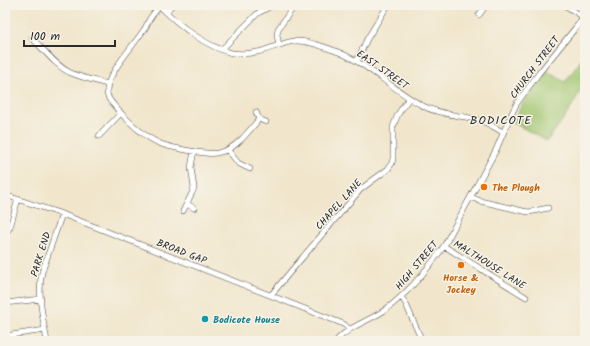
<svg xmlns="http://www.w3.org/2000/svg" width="590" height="346" viewBox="0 0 590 346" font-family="Kalam,sans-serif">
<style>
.green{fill:#a1c670;stroke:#66784e}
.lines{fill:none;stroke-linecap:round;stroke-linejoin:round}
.street-casing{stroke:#494743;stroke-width:6}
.street{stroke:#fff;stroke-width:5}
.food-dot{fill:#e8710a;stroke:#f7f3e8;stroke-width:1.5}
.culture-dot{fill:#0f9aa8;stroke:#f7f3e8;stroke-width:1.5}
.labels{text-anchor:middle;stroke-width:3;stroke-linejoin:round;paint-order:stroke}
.street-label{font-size:10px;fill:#2b2b2b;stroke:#f7f3e8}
.food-label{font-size:10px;font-weight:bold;fill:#c56008;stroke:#f7f3e8;text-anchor:start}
.culture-label{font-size:10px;font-weight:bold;fill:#0d838f;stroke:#f7f3e8;text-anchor:start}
.quarter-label{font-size:12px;letter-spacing:1px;fill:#2b2b2b;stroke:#f7f3e8}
</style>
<rect width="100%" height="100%" fill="#f7f3e8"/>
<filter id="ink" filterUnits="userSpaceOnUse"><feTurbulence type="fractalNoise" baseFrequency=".025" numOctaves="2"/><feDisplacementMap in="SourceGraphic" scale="8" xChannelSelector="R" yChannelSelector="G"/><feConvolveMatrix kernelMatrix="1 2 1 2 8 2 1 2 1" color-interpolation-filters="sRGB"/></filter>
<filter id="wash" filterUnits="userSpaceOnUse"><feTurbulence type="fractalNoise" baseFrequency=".012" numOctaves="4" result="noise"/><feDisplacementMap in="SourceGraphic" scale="16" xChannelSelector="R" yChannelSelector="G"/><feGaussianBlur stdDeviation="0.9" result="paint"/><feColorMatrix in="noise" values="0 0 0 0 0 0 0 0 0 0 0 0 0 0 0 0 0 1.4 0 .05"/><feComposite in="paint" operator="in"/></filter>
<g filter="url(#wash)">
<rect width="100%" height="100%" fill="#f1e6cc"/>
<path class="green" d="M585 55V83L567 114 547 141 512 122 523 103 547 71 565 82Z"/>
</g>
<g filter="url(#ink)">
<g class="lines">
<defs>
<path id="street" d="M159 5C177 24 206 47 232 53 240 54 249 54 257 52 264 51 272 47 280 45 285 43 292 41 297 41 309 41 322 46 333 50 367 62 391 89 423 106 440 115 460 115 479 120 487 122 495 128 503 132
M160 6C156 10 152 15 149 20 147 24 146 28 143 31 134 45 107 74 107 90 106 98 113 104 118 110 129 122 146 138 161 144 172 148 185 150 197 152 205 153 213 155 221 152 237 148 249 131 259 119L256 112
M566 6 585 18
M166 12 172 5
M479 15 486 5
M32 38C43 49 58 68 71 73 83 78 96 81 107 84
M279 45 277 35 278 29 295 5
M222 49 258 13 271 6
M357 61 367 39 388 5
M259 119 266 122
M99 136 121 113
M228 150 238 163 250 169
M5 195 62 214 341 323 345 325 349 329
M471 197 480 201 523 211 529 212 548 208
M187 204 194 208
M183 211 192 193 194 188 191 167 194 151
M5 234 10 227 18 199
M444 246 526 297
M271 295 296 265 361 189 388 169 392 163 393 158V127L398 114 409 98
M401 297 405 302 422 341
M5 303 41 299
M5 336 45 330
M47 341C43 320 37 293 42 272L62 214
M336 341C349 326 369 321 385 310 408 293 428 269 444 246L496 150 511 115 517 103 539 73 585 16"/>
</defs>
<use href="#street" class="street-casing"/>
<use href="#street" class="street"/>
</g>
</g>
<g class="food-dot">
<circle cx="484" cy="187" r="4"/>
<circle cx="461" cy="265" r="4"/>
</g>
<circle class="culture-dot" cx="205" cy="319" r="4"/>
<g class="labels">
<g class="street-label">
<text transform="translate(534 67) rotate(-53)" y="4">CHURCH STREET</text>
<text transform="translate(383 69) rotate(35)" y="4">EAST STREET</text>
<text transform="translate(338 204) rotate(-48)" y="4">CHAPEL LANE</text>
<text transform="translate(182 251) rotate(21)" y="4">BROAD GAP</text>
<text transform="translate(40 254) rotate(-73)" y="4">PARK END</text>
<text transform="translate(490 264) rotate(32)" y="4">MALTHOUSE LANE</text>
<text transform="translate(416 265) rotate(-50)" y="4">HIGH STREET</text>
</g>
<g class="food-label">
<text x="492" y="191">The Plough</text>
<text x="461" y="281" text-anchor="middle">Horse &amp;<tspan x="461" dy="12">Jockey</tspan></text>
</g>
<g class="culture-label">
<text x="213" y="323">Bodicote House</text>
</g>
<g class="quarter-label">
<text x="501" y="124">BODICOTE</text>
</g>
</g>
<rect width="590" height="346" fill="none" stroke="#f7f3e8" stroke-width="20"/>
<path d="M24 40v6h91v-6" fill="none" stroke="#2b2b2b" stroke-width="2"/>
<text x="30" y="40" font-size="12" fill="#2b2b2b" stroke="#f7f3e8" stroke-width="3" paint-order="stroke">100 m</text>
</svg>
